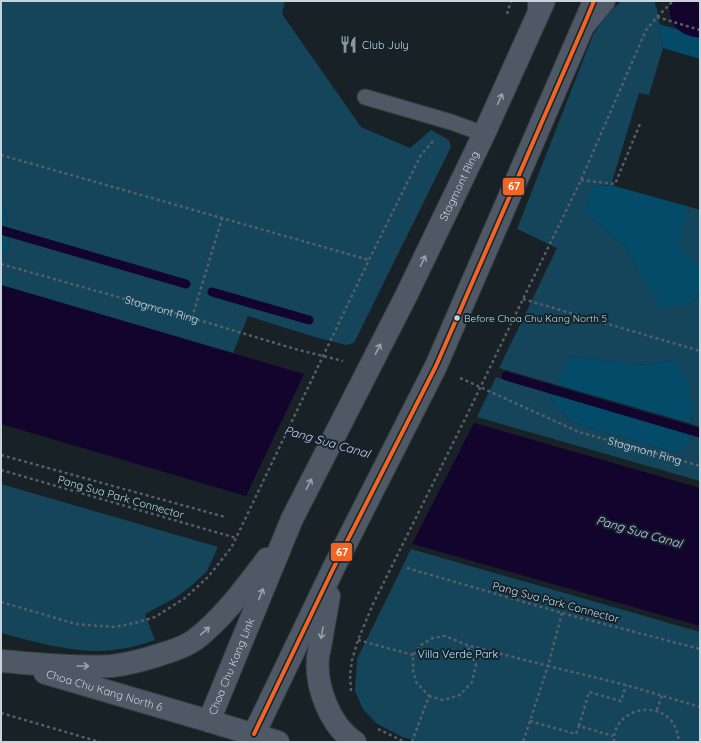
<svg xmlns="http://www.w3.org/2000/svg" width="701" height="743" viewBox="0 0 701 743" font-family="Quicksand,sans-serif">
<style>
.green{fill:#15455b}
.forest{fill:#034b68}
.water{fill:#13042d}
.pier{fill:#182126}
.lines{fill:none;stroke-linecap:round;stroke-linejoin:round}
.stream{stroke:#13042d;stroke-width:9}
.river{stroke:#13042d;stroke-width:53}
.service-casing{stroke:#353d42;stroke-width:17}
.tertiary-casing{stroke:#353d42;stroke-width:24}
.primary-casing{stroke:#353d42;stroke-width:24}
.path{stroke:#575e67;stroke-width:2.5;stroke-dasharray:3 3;stroke-linecap:butt}
.service{stroke:#4f5865;stroke-width:15}
.tertiary{stroke:#4f5865;stroke-width:22}
.primary{stroke:#4f5866;stroke-width:22}
.bus-1-casing{stroke:#12232c;stroke-width:7}
.bus-1{stroke:#f26522;stroke-width:4}
.oneway{stroke:#98a2ab}
.bus-dot{fill:#c9d4da;stroke:#12232c;stroke-width:1.5}
.labels{text-anchor:middle;stroke-width:4;stroke-linejoin:round;paint-order:stroke}
.bus-label{font-size:10px;fill:#c9d4da;stroke:#12232c;text-anchor:start}
.poi-label{font-size:11px;fill:#c9d4da;stroke:#12232c;text-anchor:start}
.street-label{font-size:11px;fill:#c9d4da;stroke:#12232c}
.park-label{font-size:11px;fill:#bbe6fe;stroke:#12232c}
.water-label{font-size:12px;font-style:italic;fill:#d2caf1;stroke:#12232c}
.line-badge{stroke:#12232c;stroke-width:1.5}
.badge-label{font-size:11px;text-anchor:middle;font-weight:bold;fill:#fff}
</style>
<rect width="100%" height="100%" fill="#182126"/>
<path class="green" d="M1 1H285L282 14 361 127 410 148 431 130 449 140 451 147 354 343 346 345 318 338 248 316 233 353 1 285V255L9 248 6 212 1 203Z
M621 1H654L657 9 663 48 649 95 639 93 611 185 592 187 584 211 626 248 640 273 695 301 700 288V427L692 424 693 411 675 361 637 365 569 356 557 385 499 368 557 248 517 229 593 35 606 16Z
M690 207 700 210V270L677 244Z
M496 377 553 394 551 400 572 422 675 453 690 445 691 435 700 438V481L477 417Z
M1 484 218 547 207 571 190 587 175 598 145 614 155 640C136 647 115 651 95 651 90 651 84 650 79 650 53 647 27 640 1 633Z
M411 549 700 632V742H420L402 737 376 723 363 709 355 691 357 659Z"/>
<path class="forest" d="M691 21 700 24V59L663 48 659 24 687 32Z
M611 185 690 207 678 244 700 270V288L695 301 662 309 640 273 626 248 584 211 592 187Z
M1 203 6 212 9 248 1 255Z
M569 356 637 365 675 361 688 381 693 411 692 424 557 385Z
M553 394 691 435 690 445 675 453 572 422 551 400Z"/>
<path class="water" d="M1 285 280 367 700 488V626L321 518 1 424Z"/>
<path class="pier" d="M305 372 475 421 411 546 245 498Z"/>
<g class="lines">
<path class="stream" d="M1 230 186 284
M212 292 309 320
M506 376 700 433"/>
<path class="river" d="M696 10 700 11"/>
<defs>
<path id="service" d="M365 97 451 122 484 134"/>
<g id="tertiary">
<path d="M329 596C327 609 324 622 322 636 321 643 319 650 318 657 315 686 330 726 355 742"/>
<path d="M2 661C38 664 75 668 112 666 128 664 147 659 162 654 172 651 188 645 196 639 224 617 245 588 267 559"/>
<path id="s3" d="M45 673 209 721 278 742"/>
<path id="s4" d="M209 721 292 519 406 296 484 134 544 1"/>
<path d="M254 734 334 567 436 366 591 8"/>
</g>
<path id="primary" d="M539 1V11
M584 25 604 1"/>
</defs>
<use href="#service" class="service-casing"/>
<use href="#tertiary" class="tertiary-casing"/>
<use href="#primary" class="primary-casing"/>
<g class="path">
<path d="M507 14 511 1"/>
<path d="M657 17 673 1"/>
<path d="M1 155 369 260"/>
<path d="M581 180 615 184 640 124"/>
<path id="s1" d="M1 264 192 318 295 349 343 361"/>
<path d="M523 299 700 351"/>
<path d="M192 318 222 218"/>
<path id="s2" d="M460 378 579 432 700 466"/>
<path d="M1 455 225 517"/>
<path d="M1 470 236 538"/>
<path d="M407 568 562 613 700 649"/>
<path d="M1 602 76 624 114 627 135 623 155 617 185 598 208 577 231 548 236 538 369 260 421 155 433 141"/>
<path d="M562 613 548 666 626 685 700 707"/>
<path d="M358 640 413 655"/>
<path d="M351 691 350 675 352 660 358 640 373 604 467 415 523 299 581 180 646 30 657 17 700 30"/>
<path d="M429 696 443 700 460 695 472 682 476 665 467 645"/>
<path d="M657 710 662 695"/>
<path d="M1 713 100 742"/>
<path d="M530 721 576 734 579 726 613 736"/>
<path d="M579 726 589 692 621 701 626 685"/>
<path d="M378 729 405 742"/>
<path d="M412 742 429 696 416 682 413 670V655L421 645 433 638 445 636 467 645 548 666 523 742"/>
<path d="M614 742C612 717 642 702 663 714 665 715 668 717 670 719 676 726 678 734 679 742"/>
</g>
<use href="#service" class="service"/>
<use href="#tertiary" class="tertiary"/>
<use href="#primary" class="primary"/>
<defs>
<path id="bus-1" d="M254 734 334 567 436 366 584 25 594 1"/>
</defs>
<use href="#bus-1" class="bus-1-casing"/>
<use href="#bus-1" class="bus-1"/>
</g>
<defs><path id="oneway-shaft" d="M-6 0H5M1.5-3L5.5 0L1.5 3" fill="none" stroke-width="1.6" stroke-linecap="round" stroke-linejoin="round"/></defs>
<g class="oneway">
<use href="#oneway-shaft" transform="translate(500 99) rotate(-66)"/>
<use href="#oneway-shaft" transform="translate(423 261) rotate(-64)"/>
<use href="#oneway-shaft" transform="translate(378 349) rotate(-63)"/>
<use href="#oneway-shaft" transform="translate(309 484) rotate(-63)"/>
<use href="#oneway-shaft" transform="translate(261 594) rotate(-68)"/>
<use href="#oneway-shaft" transform="translate(205 631) rotate(-41)"/>
<use href="#oneway-shaft" transform="translate(322 633) rotate(100)"/>
<use href="#oneway-shaft" transform="translate(83 666)"/>
</g>
<defs>
<symbol id="restaurant-bare" viewBox="-9 -9 18 18"><path d="M-5-6h1v4h1v-4h1v4h1v-4h1v5L-1.5 .5V6h-2V.5L-5-1ZM5-6V6H3V1.5H1.5Q1.5-4 5-6Z" fill="#8b959b" stroke="#12232c" stroke-width="2.5" paint-order="stroke"/></symbol>
</defs>
<g fill-rule="evenodd">
<use href="#restaurant-bare" x="336" y="32" width="25" height="25"/>
</g>
<circle class="bus-dot" cx="457" cy="318" r="3.5"/>
<g class="labels">
<g class="bus-label">
<text x="464" y="322">Before Choa Chu Kang North 5</text>
</g>
<g class="poi-label">
<text x="362" y="49">Club July</text>
</g>
<g class="street-label">
<text dy="4" stroke="none"><textPath href="#s4" startOffset="591">Stagmont Ring</textPath></text>
<text dy="4" stroke="none"><textPath href="#s1" startOffset="167">Stagmont Ring</textPath></text>
<text dy="4" stroke="none"><textPath href="#s2" startOffset="199">Stagmont Ring</textPath></text>
<text transform="translate(121 497) rotate(16)" y="4">Pang Sua Park Connector</text>
<text transform="translate(556 602) rotate(15)" y="4">Pang Sua Park Connector</text>
<text dy="4" stroke="none"><textPath href="#s4" startOffset="59">Choa Chu Kang Link</textPath></text>
<text dy="4" stroke="none"><textPath href="#s3" startOffset="62">Choa Chu Kang North 6</textPath></text>
</g>
<g class="park-label">
<text x="458" y="658">Villa Verde Park</text>
</g>
<g class="water-label">
<text transform="translate(327 442) rotate(16)" y="4">Pang Sua Canal</text>
<text transform="translate(639 532) rotate(16)" y="4">Pang Sua Canal</text>
</g>
</g>
<g class="line-badge">
<rect x="502" y="177" width="23" height="19" rx="4" fill="#f26522"/>
<rect x="330" y="542" width="23" height="20" rx="4" fill="#f26522"/>
</g>
<g class="badge-label">
<text x="514" y="190">67</text>
<text x="342" y="556">67</text>
</g>
<rect width="701" height="743" fill="none" stroke="#c9d4da" stroke-width="4"/>
</svg>
